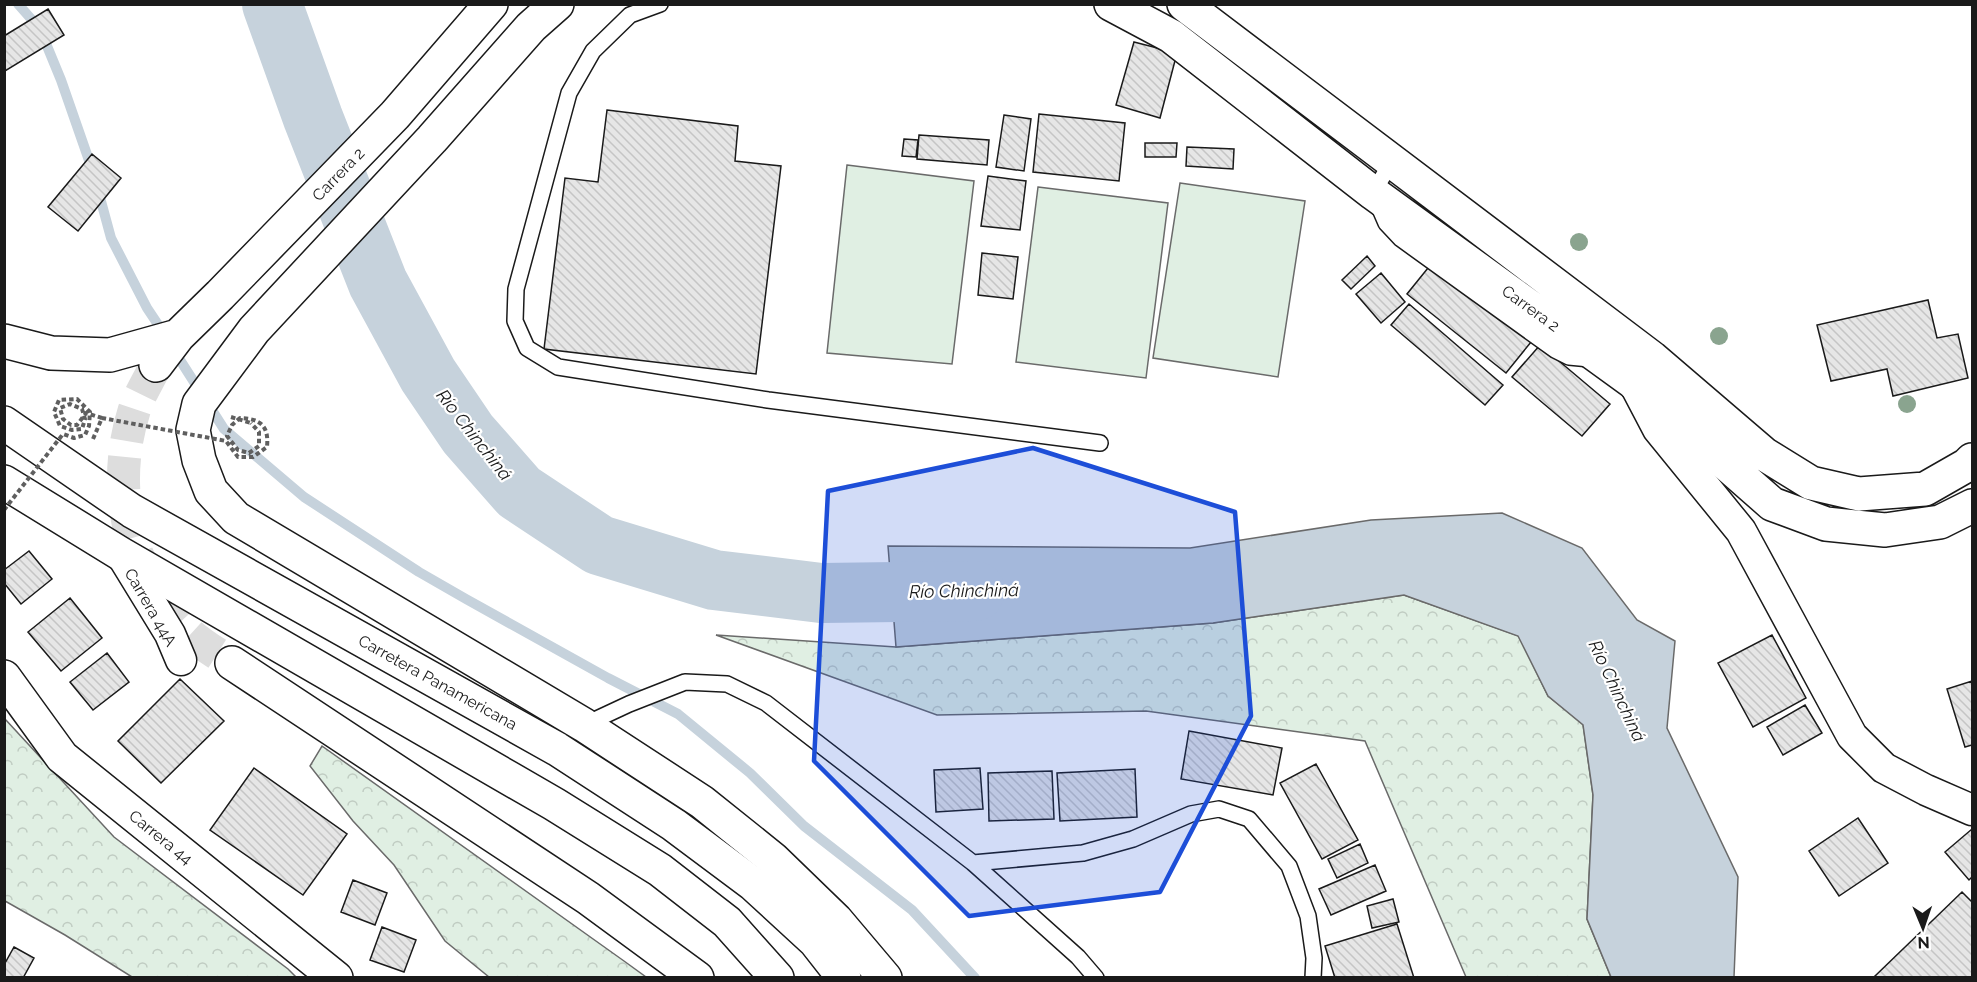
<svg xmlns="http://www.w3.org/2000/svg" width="1977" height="982" viewBox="0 0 1977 982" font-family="Raleway,sans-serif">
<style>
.forest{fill:url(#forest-crowns);stroke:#6a6a6a;stroke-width:1.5}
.garden{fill:#e0efe3;stroke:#6a6a6a;stroke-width:1.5}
.water{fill:#c6d2dc;stroke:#6a6a6a;stroke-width:1.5}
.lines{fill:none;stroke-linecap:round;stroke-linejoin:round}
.stream{stroke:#c6d2dc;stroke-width:10}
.river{stroke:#c6d2dc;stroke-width:60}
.building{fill:url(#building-back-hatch);stroke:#1a1a1a;stroke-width:1.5}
.secondary-tunnel{stroke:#ddd;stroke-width:33;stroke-dasharray:33 16;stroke-linecap:butt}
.lane-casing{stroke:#1a1a1a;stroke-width:18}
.street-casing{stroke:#1a1a1a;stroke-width:33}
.secondary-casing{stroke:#1a1a1a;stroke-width:36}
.highway-casing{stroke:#1a1a1a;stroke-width:36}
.path{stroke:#5f5f5f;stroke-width:4;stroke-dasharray:4.5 3;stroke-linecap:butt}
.lane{stroke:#fff;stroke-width:15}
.street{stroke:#fff;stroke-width:30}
.secondary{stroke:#fff;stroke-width:33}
.highway{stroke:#fff;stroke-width:33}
.path-bridge{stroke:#5f5f5f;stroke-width:4;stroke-dasharray:4.5 3;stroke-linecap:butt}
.tree{fill:#8aa48f}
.marked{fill:#1d4ed8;fill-opacity:0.2;stroke:#1d4ed8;stroke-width:4.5;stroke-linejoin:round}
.labels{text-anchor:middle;stroke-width:4.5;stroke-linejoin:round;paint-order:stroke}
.street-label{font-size:16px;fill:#1a1a1a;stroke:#fff}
.water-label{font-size:18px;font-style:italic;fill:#1a1a1a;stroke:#fff}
</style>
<defs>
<pattern id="forest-crowns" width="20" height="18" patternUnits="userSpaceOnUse" patternTransform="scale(1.5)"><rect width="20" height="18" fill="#e0efe3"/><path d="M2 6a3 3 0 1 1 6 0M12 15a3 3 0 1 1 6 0" fill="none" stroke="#c0ccc2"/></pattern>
<pattern id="building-back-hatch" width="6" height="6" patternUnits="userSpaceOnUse" patternTransform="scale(1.5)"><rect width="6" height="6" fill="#e6e6e6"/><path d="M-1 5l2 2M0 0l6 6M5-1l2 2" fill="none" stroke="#c5c5c5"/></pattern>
</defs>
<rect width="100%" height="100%" fill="#fff"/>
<path class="forest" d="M1404 595 1519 636 1548 696 1583 724 1593 795 1587 919 1611 977H1466L1365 741 1146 711 937 715 716 635 896 647 1213 623Z
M5 719 114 837 288 969 296 977H132L65 935 5 901Z
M322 746 624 961 646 977H489L445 941 394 865 353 821 310 766Z"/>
<path class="garden" d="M847 165 974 181 952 364 827 353Z
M1180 183 1305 201 1278 377 1153 358Z
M1038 187 1168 203 1146 378 1016 362Z"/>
<path class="water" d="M1502 513 1582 548 1637 620 1675 641 1667 728 1738 877 1734 977H1611L1587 919 1593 795 1583 725 1548 696 1518 636 1404 595 1213 623 896 647 888 546 1190 548 1371 520Z"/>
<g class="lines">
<path class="stream" d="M18 4 40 29 61 80 92 169
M98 190 111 238 147 308 165 335
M173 349 224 429 304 497 419 572 466 599 608 678 678 714 750 773 804 826 912 910 975 978"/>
<path class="river" d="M272 4 313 118 378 283 428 375 468 434 519 492 599 545 714 580 821 593 975 591"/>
</g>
<path class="building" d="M48 9 64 35 5 71 4 36Z
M1134 42 1177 53 1160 118 1116 105Z
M607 110 738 126 735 161 781 166 756 374 544 349 565 178 598 182Z
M1039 114 1125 123 1119 181 1033 172Z
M1004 115 1031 119 1024 171 996 167Z
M919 135 989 140 987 165 917 159Z
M904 139 918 140 916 157 902 156Z
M1145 143H1177L1176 157H1145Z
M1187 147 1234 149 1233 169 1186 166Z
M92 154 121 178 78 231 48 207Z
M988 176 1026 181 1020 230 981 226Z
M982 253 1018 257 1013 299 978 295Z
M1367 256 1375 266 1351 289 1342 280Z
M1432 263 1531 342 1506 373 1407 294Z
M1381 273 1405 302 1381 323 1356 294Z
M1928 300 1937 338 1958 334 1968 378 1893 396 1887 369 1831 381 1817 325Z
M1409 304 1503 385 1485 405 1391 325Z
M1540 345 1610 404 1582 436 1512 377Z
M29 551 52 579 21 604 4 583V570Z
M70 598 102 638 61 671 28 632Z
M1772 635 1806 698 1753 727 1718 663Z
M107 653 129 682 93 710 70 682Z
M180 679 224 721 161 783 118 741Z
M1972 681V745L1965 747 1947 689Z
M1805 705 1822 733 1783 755 1767 727Z
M1189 731 1282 748 1273 795 1181 779Z
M1316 764 1358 840 1322 859 1280 783Z
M254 768 347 834 303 895 210 830Z
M980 768 983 809 936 812 934 770Z
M1135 769 1137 817 1060 821 1057 773Z
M1052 771 1054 819 989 821 988 773Z
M1858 818 1888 863 1839 896 1809 851Z
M1972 829V877L1969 880 1945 852Z
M1360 844 1368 863 1337 878 1328 859Z
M1375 865 1386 891 1331 915 1319 889Z
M353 880 387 893 375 925 341 912Z
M1962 892 1972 902V978L1874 977Z
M1393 899 1399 922 1372 928 1367 906Z
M1397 924 1414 978H1335L1325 946Z
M382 927 416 940 404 972 370 960Z
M14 947 34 958 23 978H4V965Z"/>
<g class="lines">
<path class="secondary-tunnel" d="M156 365C149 380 139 395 134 411 109 491 129 575 190 634 202 645 218 654 232 663"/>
<defs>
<path id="lane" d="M660 4 630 15 593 51 569 93 516 289 515 321 527 348 558 367 768 400 1100 443
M1392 161 1373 193 1386 223 1401 239 1555 350 1569 357 1590 359
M584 725 629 704 685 682 727 684 766 703 973 863 1083 853 1133 839 1191 814 1219 809 1249 819 1289 866 1308 916 1314 958 1313 978
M973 863 1078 957 1096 978"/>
<path id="street" d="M1636 387 1658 429 1741 531 1852 736 1884 768 1926 790 1972 810
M121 554 170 634 181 660"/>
<path id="secondary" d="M557 4 531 27 432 139 254 330 199 404 193 430 199 460 211 491 236 518 584 725 702 802 773 859 836 920 885 978
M1111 4 1171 36 1373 193 1633 382 1772 504 1826 524 1885 530 1940 522 1972 506
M1184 4 1652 358 1764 454 1811 483 1859 494 1925 489 1967 465 1972 460
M4 341 51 353 110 355 178 336
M156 365 178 336 220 295 395 115 491 4
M232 663 588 898 697 978
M4 677 62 757 336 978"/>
<path id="highway" d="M4 423 132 511 557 749 674 825 753 884 815 941 844 978
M4 482 121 554 554 804 660 870 727 922 777 978"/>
</defs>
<use href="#lane" class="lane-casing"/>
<use href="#street" class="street-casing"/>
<use href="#secondary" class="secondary-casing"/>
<use href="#highway" class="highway-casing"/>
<path class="path" d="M231 417 251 423"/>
<use href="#lane" class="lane"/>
<use href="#street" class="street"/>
<use href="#secondary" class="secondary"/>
<use href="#highway" class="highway"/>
<path class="path-bridge" d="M93 439 102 418 226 441 238 457H253L267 447C269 426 261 419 240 418L232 425 227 436 238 450 249 453 259 446V432L251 423
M4 510 63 434 74 438 85 435 89 426 90 412 77 399 59 400 54 412 60 426 72 430 82 429 85 419 82 409 70 404 60 408 63 419 71 425H77L86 413 102 418"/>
</g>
<g class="tree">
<circle cx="1579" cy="242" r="9"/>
<circle cx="1719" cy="336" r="9"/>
<circle cx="1907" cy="404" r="9"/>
</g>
<path class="marked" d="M1033 448 1235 512 1251 716 1160 892 969 916 814 761 828 491Z"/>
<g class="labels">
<g class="street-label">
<text transform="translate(338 174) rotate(-46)" y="6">Carrera 2</text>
<text transform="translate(1531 308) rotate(36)" y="6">Carrera 2</text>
<text transform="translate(151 607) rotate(60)" y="6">Carrera 44A</text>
<text transform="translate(438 682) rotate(29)" y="6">Carretera Panamericana</text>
<text transform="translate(161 837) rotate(39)" y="6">Carrera 44</text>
</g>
<g class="water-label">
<text transform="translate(474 435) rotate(52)" y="6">Río Chinchiná</text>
<text transform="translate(964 591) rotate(-1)" y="6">Río Chinchiná</text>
<text transform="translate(1617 691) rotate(65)" y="6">Río Chinchiná</text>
</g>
</g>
<rect width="1977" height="982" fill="none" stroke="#1a1a1a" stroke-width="12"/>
<g transform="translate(1923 928) rotate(178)" stroke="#ffffff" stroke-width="4.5" paint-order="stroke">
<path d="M0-4.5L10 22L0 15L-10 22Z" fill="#1a1a1a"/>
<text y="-9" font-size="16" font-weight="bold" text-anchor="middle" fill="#1a1a1a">N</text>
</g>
</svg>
